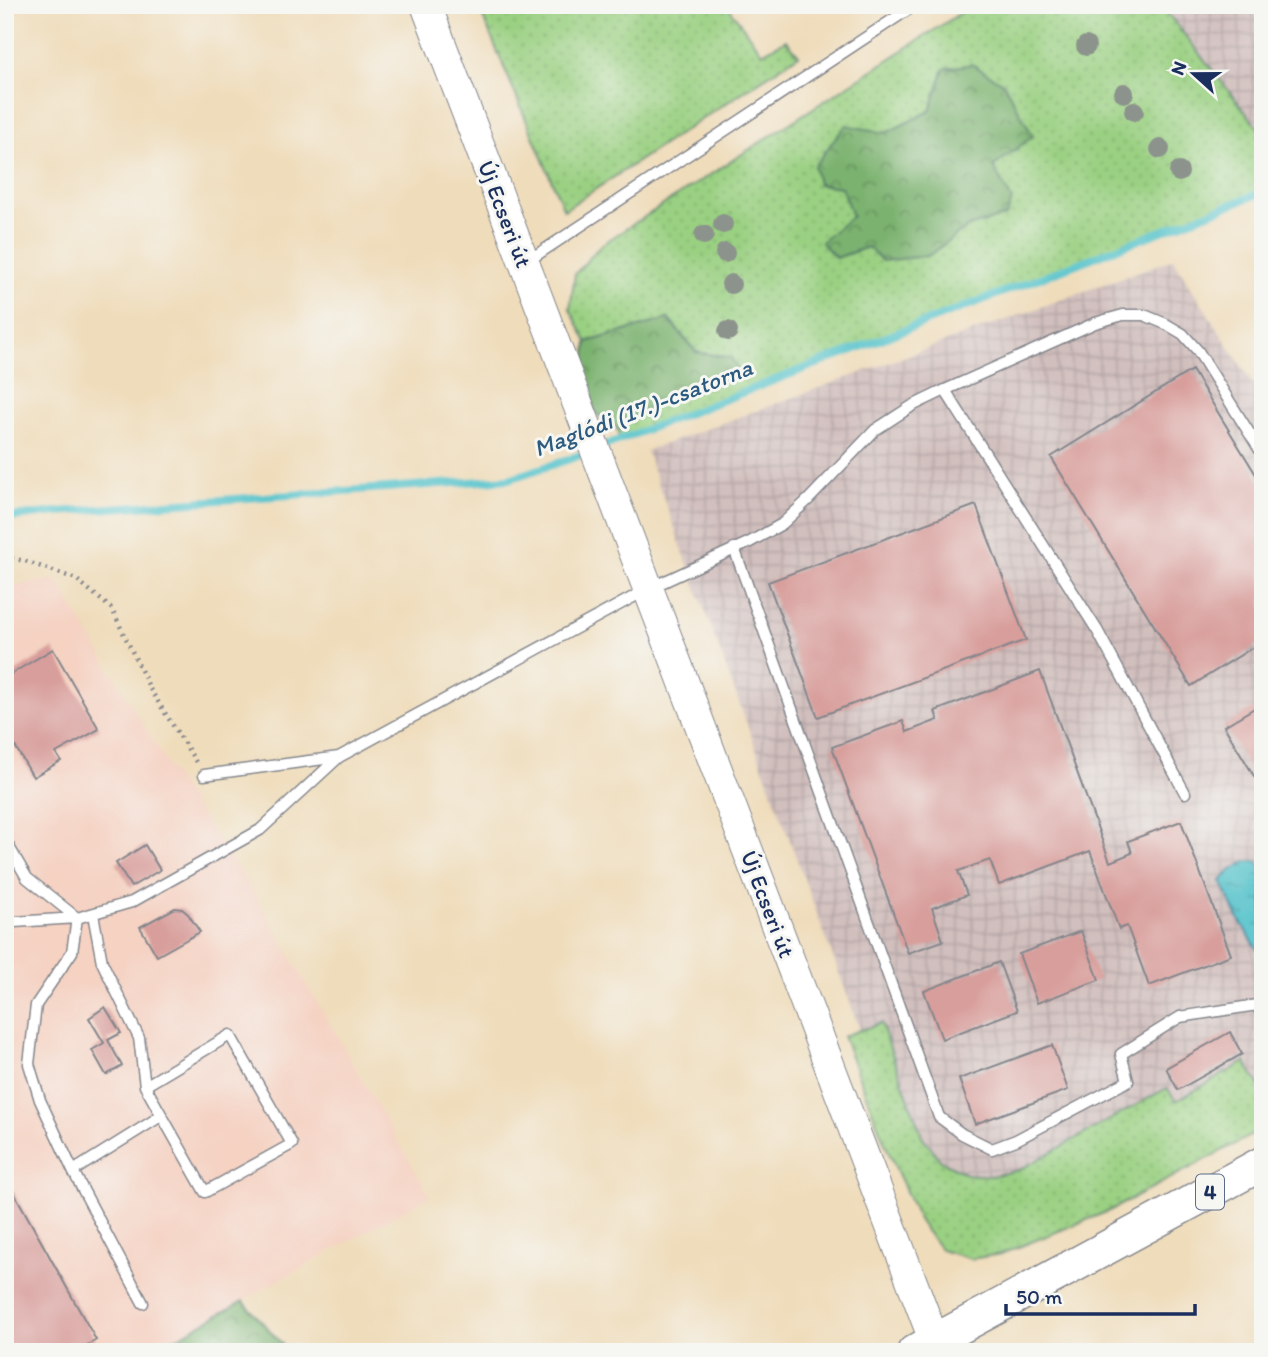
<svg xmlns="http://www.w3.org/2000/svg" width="1268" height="1357" viewBox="0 0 1268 1357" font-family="Itim,sans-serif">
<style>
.built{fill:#f5d2c2}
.industrial{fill:url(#industrial-grid)}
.grass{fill:url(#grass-dots);stroke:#5a8070;stroke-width:2}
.forest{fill:url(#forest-crowns);stroke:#4b7066;stroke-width:2}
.water{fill:url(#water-ripples);stroke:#387994;stroke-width:2}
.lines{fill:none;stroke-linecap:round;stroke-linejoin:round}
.stream{stroke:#55c3cb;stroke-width:8}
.building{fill:#d89e9b}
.lane-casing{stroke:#85868c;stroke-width:13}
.secondary-casing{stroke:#85868c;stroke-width:32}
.primary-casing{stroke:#85868c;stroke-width:36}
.path{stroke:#85868c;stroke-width:4.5;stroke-dasharray:2 5;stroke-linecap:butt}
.lane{stroke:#fff;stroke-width:10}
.secondary{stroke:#fff;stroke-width:30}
.primary{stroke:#fff;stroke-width:33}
.tree{fill:#8c938c}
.labels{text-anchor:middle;stroke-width:6;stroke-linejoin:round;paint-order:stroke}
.shield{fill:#f6f6f2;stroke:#5d6b8a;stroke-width:2}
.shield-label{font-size:21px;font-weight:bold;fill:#1b2f5e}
.street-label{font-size:23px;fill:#1b2f5e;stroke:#f6f6f2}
.water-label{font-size:24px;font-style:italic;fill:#2c5b7f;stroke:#f6f6f2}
</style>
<defs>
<pattern id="industrial-grid" width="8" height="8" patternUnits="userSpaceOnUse" patternTransform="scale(1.75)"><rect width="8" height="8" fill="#d1bfbd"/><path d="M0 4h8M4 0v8" fill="none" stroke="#b3a4a5"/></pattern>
<pattern id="grass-dots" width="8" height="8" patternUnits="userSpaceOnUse" patternTransform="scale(1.75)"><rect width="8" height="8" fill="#9ad081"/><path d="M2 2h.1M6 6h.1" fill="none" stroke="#84b372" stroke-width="1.8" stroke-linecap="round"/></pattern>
<pattern id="forest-crowns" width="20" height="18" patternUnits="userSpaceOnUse" patternTransform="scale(1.75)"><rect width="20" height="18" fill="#7bb26f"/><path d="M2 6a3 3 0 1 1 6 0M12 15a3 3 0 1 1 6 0" fill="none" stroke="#64915e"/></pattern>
<pattern id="water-ripples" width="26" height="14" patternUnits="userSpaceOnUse" patternTransform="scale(1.75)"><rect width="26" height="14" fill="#55c3cb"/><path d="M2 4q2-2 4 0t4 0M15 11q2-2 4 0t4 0" fill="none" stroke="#469fa8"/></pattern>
</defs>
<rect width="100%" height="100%" fill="#f6f6f2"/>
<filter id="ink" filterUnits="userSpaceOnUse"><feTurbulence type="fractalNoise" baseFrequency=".0143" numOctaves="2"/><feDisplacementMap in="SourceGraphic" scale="14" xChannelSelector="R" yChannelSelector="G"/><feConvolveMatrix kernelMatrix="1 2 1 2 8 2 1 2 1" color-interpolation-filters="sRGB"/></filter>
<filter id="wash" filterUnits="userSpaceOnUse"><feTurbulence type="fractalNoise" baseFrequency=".00686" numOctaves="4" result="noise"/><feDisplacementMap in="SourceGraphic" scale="28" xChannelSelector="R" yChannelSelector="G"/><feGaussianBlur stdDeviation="1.57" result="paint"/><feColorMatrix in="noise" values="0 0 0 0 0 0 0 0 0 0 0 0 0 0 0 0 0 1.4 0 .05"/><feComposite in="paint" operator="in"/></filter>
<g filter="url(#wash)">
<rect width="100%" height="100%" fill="#efdcba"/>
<path class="built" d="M56 579 178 782 249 885 430 1196 151 1352H5V586Z"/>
<path class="industrial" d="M1161 5H1263V134Z
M1173 259 1263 400V1091L1245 1063 1175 1102 1166 1088 1019 1170 991 1176 966 1174 940 1160 922 1136 881 1024 860 1030 646 451Z"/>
<path class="grass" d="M478 5H727L762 53 786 40 799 55 564 210Z
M973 5H1161L1263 134V192L618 440 619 431 641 410 739 374 731 358 696 352 668 319 587 342 570 309 575 274 601 245Z
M881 1023 922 1136 940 1160 966 1174 991 1176 1019 1170 1167 1088 1176 1101 1245 1062 1263 1091V1129L1109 1211 1001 1254 971 1259 941 1250 920 1223 886 1146 843 1036Z"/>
<path class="forest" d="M972 64 1004 84 1033 136 993 167 1012 200 1006 216 968 227 928 256 882 261 868 247 836 258 821 242 852 216 841 187 818 184 814 166 846 125 886 133 930 111 944 69Z
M668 319 696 352 731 358 740 374 641 410 619 431 595 413 584 374 587 342Z
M243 1301 282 1344 286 1352H151Z"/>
<path class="water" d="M1247 861H1257L1263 871V954L1261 955 1237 916 1221 881 1229 872Z"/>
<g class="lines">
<path class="stream" d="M5 518 57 512 509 479 570 459 1263 192"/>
</g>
<g id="blocks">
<path class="building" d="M1192 370 1263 486V641L1191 686 1051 457Z
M976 505 1026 640 818 717 768 582Z
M53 649 99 729 56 753 61 761 33 777 5 729V664L11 674Z
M1040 671 1110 862 1132 853 1128 841 1181 821 1231 955 1149 986 1127 926 1119 929 1090 851 999 885 990 860 958 871 967 895 932 908 943 941 908 953 832 747 903 721 907 732 938 720 935 711Z
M1263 703V791L1224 726Z
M145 845 160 870 131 887 116 863Z
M175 908 182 909 188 914 200 932 157 956 140 927Z
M1081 931 1099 980 1037 1003 1019 954Z
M999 962 1017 1011 942 1039 924 991Z
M105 1007 121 1033 108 1040 122 1066 106 1075 92 1050 104 1043 89 1018Z
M1230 1032 1242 1054 1178 1090 1166 1068Z
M1052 1045 1068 1090 975 1124 959 1079Z
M12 1189 96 1340 75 1352H5V1193Z"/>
</g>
</g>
<g filter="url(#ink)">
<use href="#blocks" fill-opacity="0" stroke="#85868c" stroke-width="2"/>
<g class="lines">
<defs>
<path id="lane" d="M526 262 915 5
M945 390 1095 323 1123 315H1144L1166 324 1183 334 1198 351 1263 455
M734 548 939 1117 962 1134 992 1149 1016 1140 1128 1081 1121 1054 1180 1017 1257 1005
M204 775 339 757
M5 840 27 878 77 918
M93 914 102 962 139 1038 145 1086 205 1192 292 1144 230 1035 145 1086
M5 927 14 922 77 918
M1263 1001 1257 1005 1263 1017
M73 1171 161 1116
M143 1303 73 1171 40 1100 29 1064 36 1005 72 952 77 918 132 902 260 830 339 757 648 589 750 542 782 524 808 500 875 430 912 406 945 390 1097 630 1185 793"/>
<path id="secondary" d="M426 5 934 1340"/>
<path id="primary" d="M914 1352 1263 1163"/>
</defs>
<use href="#lane" class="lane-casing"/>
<use href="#secondary" class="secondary-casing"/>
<use href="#primary" class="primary-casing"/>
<path class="path" d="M5 557 25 561 76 579 112 609 150 689 196 762"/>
<use href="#lane" class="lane"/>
<use href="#secondary" class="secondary"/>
<use href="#primary" class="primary"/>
</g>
<g class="tree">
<circle cx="1086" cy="46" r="10"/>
<circle cx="1124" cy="93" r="10"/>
<circle cx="1134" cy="111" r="10"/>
<circle cx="1160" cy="149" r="10"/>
<circle cx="1179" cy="172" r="10"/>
<circle cx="723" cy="224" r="10"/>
<circle cx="704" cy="235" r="10"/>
<circle cx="725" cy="253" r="10"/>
<circle cx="731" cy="284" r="10"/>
<circle cx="728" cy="331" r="10"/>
</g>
</g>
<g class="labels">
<rect class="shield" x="1196" y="1174.5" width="28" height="35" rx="5"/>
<g class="shield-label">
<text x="1210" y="1199">4</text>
</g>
<g class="street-label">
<text transform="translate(505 214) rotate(69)" y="8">Új Ecseri út</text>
<text transform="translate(768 904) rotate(69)" y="8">Új Ecseri út</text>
</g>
<g class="water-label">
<text transform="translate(643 408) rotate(-21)" y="8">Maglódi (17.)-csatorna</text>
</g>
</g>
<rect width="1268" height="1357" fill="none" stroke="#f6f6f2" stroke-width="28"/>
<g transform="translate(1194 74) rotate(291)" stroke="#f6f6f2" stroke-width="5" paint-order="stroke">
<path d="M0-5L12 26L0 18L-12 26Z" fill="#1b2f5e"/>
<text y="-10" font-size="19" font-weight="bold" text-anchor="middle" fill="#1b2f5e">N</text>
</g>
<path d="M1006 1304v10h189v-10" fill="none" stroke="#1b2f5e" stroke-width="3.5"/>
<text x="1016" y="1304" font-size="21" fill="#1b2f5e" stroke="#f6f6f2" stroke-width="5" paint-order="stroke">50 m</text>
</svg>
